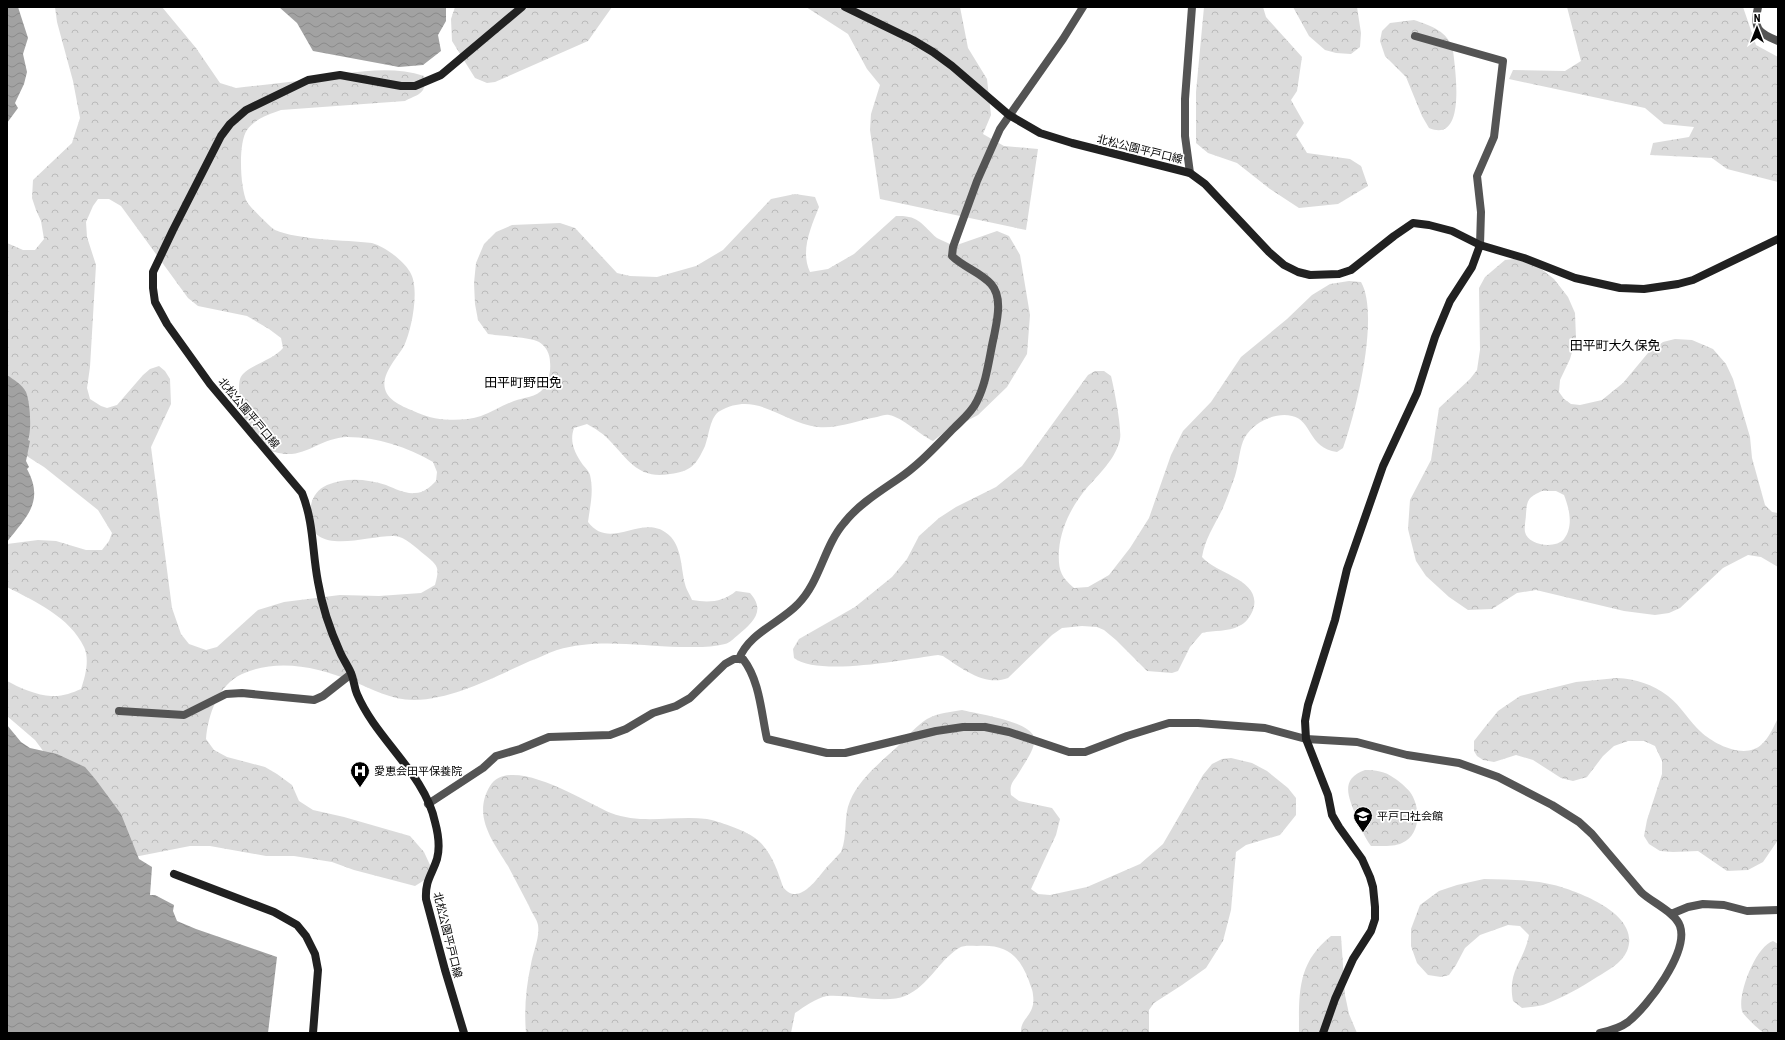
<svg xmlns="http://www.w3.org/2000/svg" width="1785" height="1040" viewBox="0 0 1785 1040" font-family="'Roboto Condensed','Noto Sans JP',sans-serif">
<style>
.forest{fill:url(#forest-crowns);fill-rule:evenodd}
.water{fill:url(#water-waves)}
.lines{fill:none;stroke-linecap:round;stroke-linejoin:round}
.street{stroke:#545454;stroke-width:8}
.secondary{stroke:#212121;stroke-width:8}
.labels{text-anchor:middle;stroke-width:3.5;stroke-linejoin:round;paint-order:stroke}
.street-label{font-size:11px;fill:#000;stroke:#fff}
.poi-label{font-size:11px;fill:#000;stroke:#fff;text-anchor:start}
.quarter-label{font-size:13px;fill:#000;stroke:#fff}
</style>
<defs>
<pattern id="forest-crowns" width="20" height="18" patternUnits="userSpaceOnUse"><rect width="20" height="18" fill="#dbdbdb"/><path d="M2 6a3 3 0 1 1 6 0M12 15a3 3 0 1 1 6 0" fill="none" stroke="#bababa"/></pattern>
<pattern id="water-waves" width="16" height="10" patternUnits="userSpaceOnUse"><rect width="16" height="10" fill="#a2a2a2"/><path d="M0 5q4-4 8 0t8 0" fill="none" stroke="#8a8a8a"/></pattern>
</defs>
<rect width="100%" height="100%" fill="#fff"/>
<path class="forest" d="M55 7H162L196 48 220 83 236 88C260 85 283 83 306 80 344 74 387 64 424 76 427 94 419 94 405 101L281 110C269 114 255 119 247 130 238 143 240 188 247 202 250 207 271 228 275 230 298 240 345 240 372 243 385 247 403 260 410 272 420 288 412 329 404 346 397 358 381 374 385 389 388 402 407 408 418 413 436 421 462 422 481 416 492 412 503 405 514 401 524 397 536 398 544 388 549 382 551 370 550 362 550 354 546 346 539 342 531 337 499 336 488 334L478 320 475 304 474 283 476 263 484 244 496 232 512 225 560 223 575 228 617 273 630 276 657 277 696 266 723 250 771 199 795 194 815 197 819 207C811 227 800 251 810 272L828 269 854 254 896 216C919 215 921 224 937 238 942 241 949 243 954 246L997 231 1009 236 1020 255 1030 315 1027 354 1007 387 978 415 942 434 933 441C920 435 902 417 889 415 886 414 881 416 877 417 858 420 838 429 818 427 783 423 757 390 720 411 710 416 709 436 705 446 696 465 692 471 670 474 639 479 630 462 611 442 604 434 596 429 587 424L574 428C569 442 575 453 583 465 586 468 589 472 590 475 594 492 590 506 588 522 611 553 645 509 671 537 682 550 681 568 685 584 686 589 690 595 692 600 709 603 723 602 736 591L750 593C766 611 753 622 738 635 734 638 730 643 725 644 711 648 694 647 680 647 640 646 596 638 557 650 548 653 539 658 530 661 494 677 454 699 414 700 391 700 372 689 352 681 317 667 278 658 242 674 218 685 208 715 206 739L214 750 227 757 265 767 277 774 292 785 299 801 313 810 344 817 410 836 424 852 430 865 431 876 415 886 354 870 332 862 294 856H266L210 846H190L124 859 35 740 7 716V681C18 687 38 696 51 696 61 697 72 693 81 689 85 677 90 660 84 647 70 617 34 601 7 587V544L38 540 56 541 86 550H102L109 541 112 533 98 510 44 467 14 448 7 410V243L23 250H35L44 239 41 221 36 210 32 198 33 180 72 143 80 118 73 81 57 22ZM98 199H109L121 206 188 298 198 306 247 316 269 329 281 338 283 348C273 361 244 366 240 379 237 389 242 418 248 426 253 433 257 443 264 448 266 451 272 451 275 452 304 461 318 438 347 437 378 437 407 447 433 462L437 472 436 481C430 487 424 493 415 493 405 494 396 489 386 485 367 479 346 477 327 485 318 489 313 496 311 505 301 561 366 535 394 536 405 536 416 548 425 555 438 566 440 567 435 585L421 593 379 596 340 595 284 602 258 610 217 647 206 650 189 644 181 634 172 608 151 447 171 404 170 379 165 371 159 366 150 369 143 375 117 405 107 408 101 406 90 399 87 388 90 367 96 265 87 237 86 222 93 206Z
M455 7H612L588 41 495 82 487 83 475 78 452 41 451 19Z
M806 7H960L968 48 987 79 991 115 983 134 1004 146 1038 149 1026 230 880 199 870 130 871 114 880 85 867 69 848 34Z
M1204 7H1263L1266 17 1302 57 1297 91 1291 100 1304 123 1296 135 1307 153 1350 159 1361 166 1368 186 1338 204 1299 208 1270 189 1237 163 1208 153 1196 143V92Z
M1293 7H1357L1361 33 1360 47 1351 54 1336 53 1325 50 1309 36Z
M1567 7H1743L1756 45 1778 57V182L1727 169 1712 158 1650 155 1653 143 1689 137 1694 127 1664 124 1645 108 1509 79 1513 70 1565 71 1581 61Z
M1414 20C1431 26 1448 31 1453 50 1455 69 1467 144 1429 128L1422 116 1406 77 1385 56 1380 41 1382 31 1390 23Z
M1523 258 1535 264 1554 279 1568 297 1575 313 1576 338 1570 359 1560 380 1559 392 1564 399 1571 404 1580 405 1602 400 1623 383 1648 353 1663 342 1675 339 1692 340 1713 349 1726 364 1733 379 1750 437 1752 458 1765 505 1772 512 1778 513V567L1761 557 1748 555 1723 568 1680 608 1669 613 1655 615 1624 611 1536 590 1517 593 1492 609 1468 610 1449 597 1426 576 1416 561 1408 529 1410 500 1431 460 1439 408 1470 379 1477 370 1480 350 1479 288 1485 277 1505 260ZM1542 491H1556L1564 495C1569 508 1574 526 1564 539 1556 549 1528 546 1525 532 1524 527 1526 519 1526 514 1527 499 1529 497 1542 491Z
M1349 281 1361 282C1380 315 1356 412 1343 448L1337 452C1308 448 1312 420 1292 416 1275 412 1254 422 1245 437 1239 448 1239 464 1235 476 1231 487 1227 499 1222 510 1214 526 1205 539 1202 557 1218 575 1263 580 1253 610 1250 617 1246 623 1239 626 1228 632 1214 630 1202 633L1190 647 1178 671 1172 673 1147 671 1116 640 1104 630 1097 627 1082 626 1062 628 1052 635 1008 678C985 687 961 668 943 656L938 655C907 659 819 677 794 658L793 649 799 639 855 607 892 577 907 559 919 536 939 518 956 507 996 487 1022 466 1088 375 1095 371H1104L1111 376C1114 388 1122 428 1120 439 1116 459 1098 475 1086 489 1071 507 1061 528 1059 550 1058 569 1060 576 1074 588L1088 587 1109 575 1130 548 1149 518 1171 455 1183 431 1211 402 1241 357 1287 319 1312 295 1330 284Z
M1617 678C1636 679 1652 684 1668 696 1681 706 1689 721 1701 732 1715 745 1746 760 1762 744 1769 738 1774 726 1778 718V840L1763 862 1748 870 1727 871 1698 851 1673 852 1660 851 1649 844 1644 836 1647 820 1662 774V761L1655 746 1644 741H1628L1614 746 1603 756 1587 777 1573 781 1561 778 1533 760 1516 755 1494 762 1483 760 1477 756 1474 751V741L1485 727 1498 711 1520 696 1576 682Z
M962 710C977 714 1031 721 1034 738 1036 748 1025 762 1020 771 1014 781 1009 783 1011 795L1019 801 1052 808 1060 819 1056 835 1031 889 1038 894 1050 895 1087 887 1140 864 1163 844 1203 775 1212 764 1222 759 1231 758 1252 763 1267 771 1288 788 1296 798V815L1280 835 1246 845 1236 852 1231 910 1223 941 1206 968 1182 985 1154 1003 1149 1010V1033H1021C1020 1017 1036 1016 1033 995 1033 990 1030 985 1029 981 1019 954 1005 944 977 946 971 946 964 945 959 948 938 961 929 986 905 996 887 1004 847 994 827 996 816 998 804 1007 795 1013L791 1033H526C524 1009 526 987 531 964 533 952 540 938 538 925 537 919 531 912 529 906 522 893 515 879 508 866 493 841 472 816 490 786 510 753 587 803 611 813 642 825 675 815 707 819 718 821 743 830 752 836 770 847 777 869 783 887 797 905 813 884 822 873 828 865 835 859 841 852 848 835 843 817 850 801 859 779 881 762 898 746 907 737 916 726 927 719 938 713 950 712 962 710Z
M1365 770C1375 770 1385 771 1394 778 1399 781 1406 787 1410 792 1421 807 1421 835 1402 843 1394 847 1380 846 1371 846 1364 837 1361 827 1356 816 1348 796 1340 779 1365 770Z
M1484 879C1507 880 1532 879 1554 885 1580 892 1642 915 1627 951 1622 963 1607 971 1597 977 1582 987 1560 999 1543 1005 1536 1007 1528 1007 1522 1008L1513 1001C1507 970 1524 962 1529 935L1520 926 1508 925 1480 935 1465 948 1456 965 1449 975 1441 977 1428 975 1417 963 1411 946V929L1420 905 1439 891 1457 885Z
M1331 936H1341L1345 995 1349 1014 1357 1033H1299C1299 993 1297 963 1331 936Z
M1773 941 1778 944V1033C1774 1033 1766 1034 1763 1032 1759 1030 1743 1015 1742 1011 1737 994 1756 946 1773 941Z"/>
<path class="water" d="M7 7H18L28 38 23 54 27 72 24 84 15 103 18 108 7 123Z
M279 7H446V21L438 35 441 51 423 65 399 67 313 51 297 23Z
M7 375C14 380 22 384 26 392 30 401 32 430 28 440L30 441 26 461 29 467 27 469C45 502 26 517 7 542Z
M7 725 21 742 30 748 57 754 85 767 96 780 121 814 139 859 152 867 150 895H155L174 905 173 911 177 921 196 929 277 957 268 1033H7Z"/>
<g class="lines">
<path class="street" d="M1758 7C1753 29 1758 33 1778 41
M1415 36 1503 61 1494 137 1477 176 1481 212 1480 245
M1190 173 1185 136V99L1192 7
M739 659C749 633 780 623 798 604 820 582 824 546 844 523 858 505 879 492 898 479 919 465 936 446 954 428 962 420 972 412 977 401 987 381 989 358 994 336 997 321 1003 297 991 284 980 272 963 267 952 256L953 247 977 181 1000 129 1063 39 1083 7
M119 711 184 715 226 694 242 693 314 700 323 696 351 674
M428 804 483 768 496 756 520 749 549 737 610 735 626 729 653 713 676 706 690 698 725 664 734 659H743C760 681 761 712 767 739L827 753H845L936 731 963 727H985L1009 732 1069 752H1085L1127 736 1169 723H1198L1265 728 1306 739 1357 742 1407 755 1459 763 1498 777 1552 805 1579 822 1592 834 1641 892C1651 902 1675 912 1680 926 1689 952 1648 1006 1628 1022 1620 1028 1609 1031 1600 1033
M1671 914 1688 907 1703 904 1724 905 1747 911 1778 910"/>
<path class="secondary" d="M845 7 913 40 933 52 952 66 1009 115 1040 133 1072 143 1190 173 1205 184 1269 252 1284 265 1298 272 1310 275 1339 274 1351 270 1394 236 1413 223 1429 225 1452 231 1480 245 1524 258 1575 278 1620 288 1644 289 1678 284 1693 280 1778 239
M174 874 274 912 297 925 306 936 315 954 318 970 313 1033
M464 1033 445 970 426 899C425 880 432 875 437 859 440 848 438 833 435 822 425 774 376 739 357 694 354 687 354 680 351 673 348 666 343 659 340 652 330 630 322 606 318 582 312 551 314 523 302 493L210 384 167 324 155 302 153 288V272L173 230 221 136 230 124 246 110 308 80 340 75 401 86H415L441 75 522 7
M1323 1033 1335 999 1353 959 1371 931 1375 919V907L1373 887 1370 877 1362 859 1339 827 1332 815 1328 795 1306 739 1305 721 1308 705 1335 620 1347 569 1383 466 1417 393 1435 337 1450 301 1472 267 1480 245"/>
</g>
<defs>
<symbol id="hospital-pin" viewBox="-11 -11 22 30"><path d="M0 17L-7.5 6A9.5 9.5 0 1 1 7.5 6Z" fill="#000" stroke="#fff"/><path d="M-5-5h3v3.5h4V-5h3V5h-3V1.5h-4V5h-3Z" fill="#fff"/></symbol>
<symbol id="school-pin" viewBox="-11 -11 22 30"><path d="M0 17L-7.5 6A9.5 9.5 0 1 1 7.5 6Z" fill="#000" stroke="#fff"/><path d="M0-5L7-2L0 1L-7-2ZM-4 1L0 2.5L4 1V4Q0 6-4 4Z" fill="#fff"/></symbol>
</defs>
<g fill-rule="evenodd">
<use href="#hospital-pin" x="349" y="760" width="22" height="30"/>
<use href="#school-pin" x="1352" y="805" width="22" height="30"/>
</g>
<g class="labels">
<g class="street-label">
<text transform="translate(1140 149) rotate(14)" y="4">北松公園平戸口線</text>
<text transform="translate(249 413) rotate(50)" y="4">北松公園平戸口線</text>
<text transform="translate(448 935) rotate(76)" y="4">北松公園平戸口線</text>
</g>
<g class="poi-label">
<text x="374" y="775">愛恵会田平保養院</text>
<text x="1377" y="820">平戸口社会館</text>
</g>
<g class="quarter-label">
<text x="1615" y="350">田平町大久保免</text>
<text x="523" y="387">田平町野田免</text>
</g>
</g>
<rect width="1785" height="1040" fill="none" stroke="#000000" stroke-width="16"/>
<g transform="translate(1757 28)" stroke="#ffffff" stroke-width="3" paint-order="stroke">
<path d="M0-3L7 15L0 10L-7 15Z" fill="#000000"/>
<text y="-6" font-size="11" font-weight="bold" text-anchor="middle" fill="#000000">N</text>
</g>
</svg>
